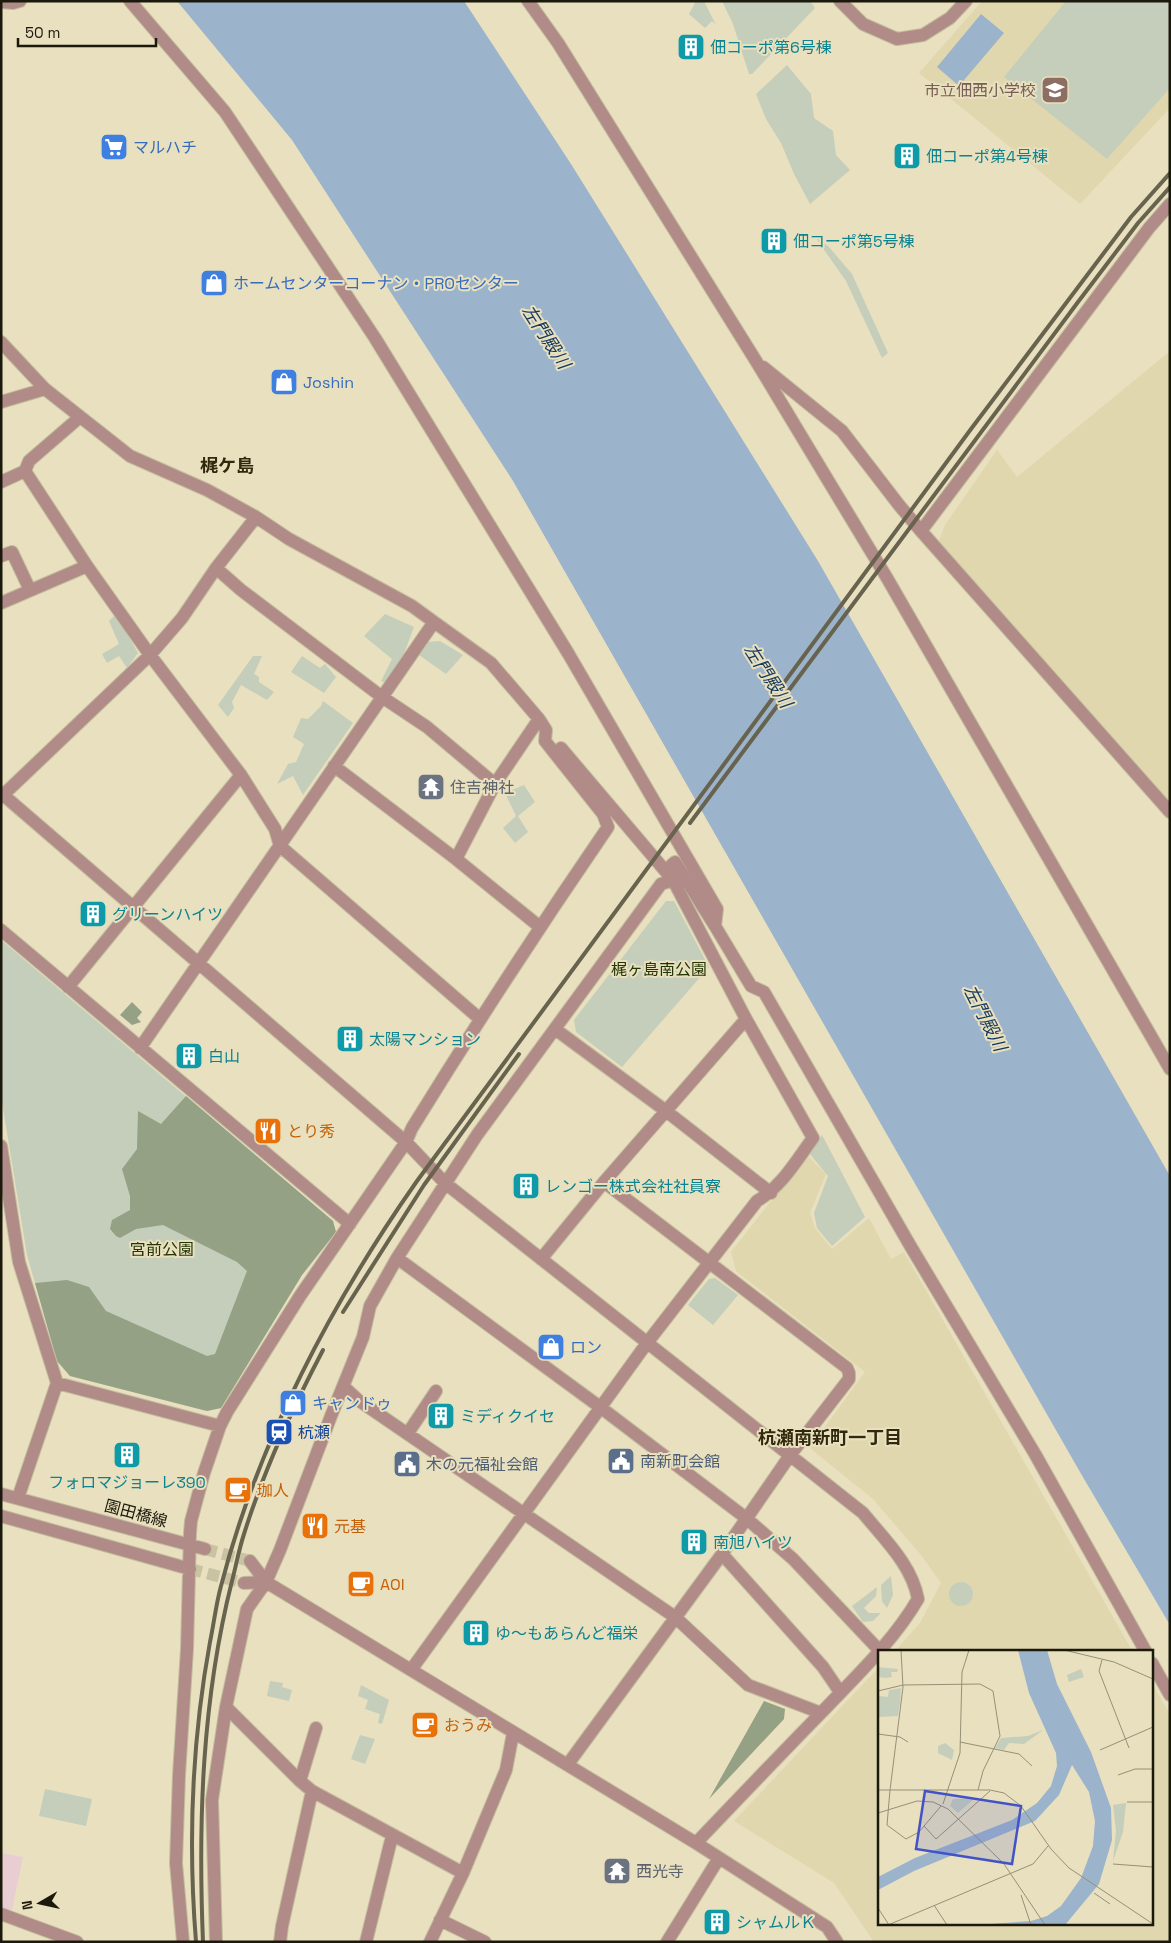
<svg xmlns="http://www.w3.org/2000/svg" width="1171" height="1943" viewBox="0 0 1171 1943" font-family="'Space Grotesk','Noto Sans JP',sans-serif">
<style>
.commercial{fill:#e8ced2}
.built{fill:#e1d7ae}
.green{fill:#c5cebb}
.forest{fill:#94a184}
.water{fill:#9cb3cc}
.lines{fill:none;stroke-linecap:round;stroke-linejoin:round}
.minor-tunnel{stroke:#c9c2a3;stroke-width:12;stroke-dasharray:12 6;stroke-linecap:butt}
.minor-casing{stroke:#c3bc9e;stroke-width:14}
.minor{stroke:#b18b87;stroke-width:12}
.rail{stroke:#67634e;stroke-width:4}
.labels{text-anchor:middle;stroke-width:4;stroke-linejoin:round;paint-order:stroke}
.culture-label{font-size:16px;fill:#0d838f;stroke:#e8e0be;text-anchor:start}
.education-label{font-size:16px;fill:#785e54;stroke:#e8e0be;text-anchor:end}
.shop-label{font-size:16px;fill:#366cbe;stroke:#e8e0be;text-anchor:start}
.worship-label{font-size:16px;fill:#5b616d;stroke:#e8e0be;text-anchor:start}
.park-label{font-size:16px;fill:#243504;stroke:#e8e0be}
.food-label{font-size:16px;fill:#c56008;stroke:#e8e0be;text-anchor:start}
.transit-label{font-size:16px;fill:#164399;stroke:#e8e0be;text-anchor:start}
.service-label{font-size:16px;fill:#4e5e75;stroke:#e8e0be;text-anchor:start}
.street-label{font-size:16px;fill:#1b180c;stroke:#e8e0be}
.water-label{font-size:18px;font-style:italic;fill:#15395c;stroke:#e8e0be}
.neighbourhood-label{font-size:18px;font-weight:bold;fill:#30290d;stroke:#e8e0be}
.inset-road{fill:none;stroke:#969077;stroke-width:1}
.view{fill:#4353c7;fill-opacity:0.15;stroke:#4353c7;stroke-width:2.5}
.inset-edge{fill:none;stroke:#1b180c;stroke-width:2.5}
</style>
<rect width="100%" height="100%" fill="#e8e0be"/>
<path class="commercial" d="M1 1853 23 1857 12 1910 1 1908Z"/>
<path class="built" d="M982 1H1170V108L1080 204 919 73Z
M1170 351V810L937 546 945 525 997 450 1017 477Z
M807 1155 826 1174 810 1213 815 1228 832 1249 869 1218 891 1259 904 1252 1133 1652H894L920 1623 941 1583 921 1555 873 1499 811 1449V1446L865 1372 736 1271 731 1252Z
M880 1666V1924H1152V1684L1170 1714V1942H874L834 1883 734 1821Z"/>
<path class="green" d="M696 1H704L716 25 712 21 705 28 689 14Z
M722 1H810L815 8 752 74H749L733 24Z
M1066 1H1170V88L1107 159 1004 77Z
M787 65 811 94 814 118 833 131 836 155 850 170 810 204 794 174 781 143 766 119 756 94Z
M813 234 829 247 852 274 888 353 882 358 846 281Z
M116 614 138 653 127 668 119 656 107 663 102 654 119 644 109 621Z
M385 614 414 627 402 659 386 683 381 681 392 659 364 636Z
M440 641 463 655 446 674 419 655 427 642Z
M253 656H262L254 674 259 677V682L274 692 267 700 241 685 232 702 234 708 228 717 218 705Z
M302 656 320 668 325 664 336 677 324 693 291 672Z
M323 701 353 723 303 795 293 776 277 784 288 764 296 762 304 744 293 737 301 718 308 719 321 706Z
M524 785 535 802 518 816 528 832 515 843 503 828 516 816 505 793Z
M666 901H674L709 967 622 1067 576 1032 574 1020Z
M1 940 333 1221 336 1232 302 1275 221 1408 207 1411 70 1376 57 1361 27 1255 1 1096Z
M822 1135 865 1217 832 1246 817 1228 814 1213 828 1176 809 1153Z
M715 1278 738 1295 713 1325 688 1305 709 1279Z
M891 1576 893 1595 887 1608 882 1601 881 1585Z
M949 1594a12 12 0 1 1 24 0a12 12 0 1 1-24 0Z
M877 1587 876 1596 864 1608 869 1613H881L873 1621 863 1622 852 1606Z
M270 1681 283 1683 282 1687 292 1690 289 1701 267 1696Z
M361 1685 389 1700 382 1724 378 1723 380 1714 365 1709 368 1700 358 1696Z
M360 1735 375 1739 365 1764 351 1759Z
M45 1789 92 1799 86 1826 39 1816Z"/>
<path class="forest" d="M132 1002 142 1012 137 1018 141 1022 132 1025 120 1015Z
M186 1096 333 1221 336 1232 302 1275 221 1408 207 1411 70 1376 57 1361 35 1283 67 1280 89 1287 106 1311 207 1356 215 1354 247 1271 237 1262 163 1225 136 1229 120 1238 116 1236 110 1229 112 1220 130 1210V1196L122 1169 137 1149 138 1111 161 1124Z
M764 1701 785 1709 784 1719 709 1799Z"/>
<path class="water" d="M177 1H464L571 164 818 561 1170 1176V1625L1080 1472 513 481 292 140Z
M981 14 1004 33 959 86 937 67Z"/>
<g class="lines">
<path class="minor-tunnel" d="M205 1549 250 1561
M190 1569 244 1583"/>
<defs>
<path id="minor" d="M130 1 225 112 375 338 568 653 717 909 715 926 751 986 764 992 911 1247 1035 1454 1146 1652
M528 1 558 43 756 361 887 578 1170 1069
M840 1 863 24 897 39 923 35 950 18 966 1
M1 2 13 3 20 1
M1 342 45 389 130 456 207 490 256 517 289 539 412 606 434 622 491 663 539 719 546 730 545 741 603 814 608 827C540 926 475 1026 412 1128L406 1142 300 1296 227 1412 220 1426 204 1473 191 1521 190 1533 187 1649 179 1775 176 1863 183 1942
M763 367 842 431 899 505 921 531 1170 812
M1 402 45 389
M25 471 87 566 150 655 241 775 275 829 280 846 480 1019
M1 482 25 471 29 461 80 417
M921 531 1149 228 1170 204
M1 556 12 552 30 590
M216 568 241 590 382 697 427 727 495 784
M1 603 87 566
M334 766 456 859 540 927
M1 793 406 1142 445 1183 863 1513C884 1539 912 1565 918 1599 893 1642 854 1678 820 1714 778 1757 737 1800 696 1843
M1 797 150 655 182 618 216 568 256 517
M456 859 495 784 539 719
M666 870 675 862 715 926
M1 930 350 1224
M68 987 241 775
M555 1029 666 1111 771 1193
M140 1048 434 622
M1 1146 19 1262 57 1383 18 1498
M397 1258 600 1407 746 1518 793 1559 879 1650
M541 1259 604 1182 746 1019
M57 1383 220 1426
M344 1387 358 1400 675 1617 748 1685 821 1713
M408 1433 436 1391
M1 1494 205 1549
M1 1516 190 1569
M722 1554 823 1667 840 1692
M250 1561 266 1582
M244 1583 266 1582 696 1843 827 1927 837 1942
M1152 1663 1170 1695
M411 1670 647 1343 757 1201C782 1186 796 1161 813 1138L746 1019 673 880 561 748
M226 1707 300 1781 312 1791 463 1873
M568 1764 722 1554 791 1454 849 1379V1373L847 1368 604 1182
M300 1781 316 1728
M1 1914 77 1942
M440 1920 485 1942
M216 1942 212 1800 226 1707 247 1609 266 1582 280 1550 331 1416 363 1337 370 1306 397 1258 477 1135 661 884 673 880
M280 1942 282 1926 312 1791
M366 1942 392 1836
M430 1942 463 1873 506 1770 513 1733
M667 1942 719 1858"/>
</defs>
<use href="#minor" class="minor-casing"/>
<use href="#minor" class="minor"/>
<path class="rail" d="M690 823 1078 302 1138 223 1170 187
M343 1312 424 1185 519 1054
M196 1942C188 1842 192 1740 210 1642 214 1623 216 1604 221 1586 258 1442 332 1302 417 1181L971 429 1131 217 1170 173
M203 1942C198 1820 202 1700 232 1581 236 1566 239 1549 244 1534 264 1470 292 1409 323 1350"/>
</g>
<defs>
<symbol id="building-square" viewBox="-11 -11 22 22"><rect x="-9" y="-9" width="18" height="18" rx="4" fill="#0f9aa8" stroke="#e8e0be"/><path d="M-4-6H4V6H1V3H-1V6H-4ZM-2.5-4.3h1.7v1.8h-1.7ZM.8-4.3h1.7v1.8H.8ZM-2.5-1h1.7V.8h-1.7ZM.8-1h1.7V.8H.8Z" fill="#fff"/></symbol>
<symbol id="school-square" viewBox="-11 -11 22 22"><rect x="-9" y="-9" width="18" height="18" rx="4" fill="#8d6e63" stroke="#e8e0be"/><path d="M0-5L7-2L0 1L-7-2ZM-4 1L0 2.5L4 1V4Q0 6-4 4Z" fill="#fff"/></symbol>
<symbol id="supermarket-square" viewBox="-11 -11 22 22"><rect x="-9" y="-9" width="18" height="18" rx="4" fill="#3f7fe0" stroke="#e8e0be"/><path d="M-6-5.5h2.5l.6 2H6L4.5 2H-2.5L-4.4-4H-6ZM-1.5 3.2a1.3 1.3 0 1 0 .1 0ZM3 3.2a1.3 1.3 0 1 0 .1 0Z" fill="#fff"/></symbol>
<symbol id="shop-square" viewBox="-11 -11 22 22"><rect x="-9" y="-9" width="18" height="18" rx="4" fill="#3f7fe0" stroke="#e8e0be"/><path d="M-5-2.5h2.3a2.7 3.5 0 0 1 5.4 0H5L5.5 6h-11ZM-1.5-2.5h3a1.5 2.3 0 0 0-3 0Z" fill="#fff"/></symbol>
<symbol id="temple-square" viewBox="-11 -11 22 22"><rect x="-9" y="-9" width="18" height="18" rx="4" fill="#6b7280" stroke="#e8e0be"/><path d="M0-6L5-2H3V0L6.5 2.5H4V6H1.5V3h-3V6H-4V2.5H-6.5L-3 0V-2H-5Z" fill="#fff"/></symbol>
<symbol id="restaurant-square" viewBox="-11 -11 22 22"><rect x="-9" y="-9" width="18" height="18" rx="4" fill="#e8710a" stroke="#e8e0be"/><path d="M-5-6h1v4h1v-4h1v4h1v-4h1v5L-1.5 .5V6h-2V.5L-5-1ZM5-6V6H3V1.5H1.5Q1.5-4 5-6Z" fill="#fff"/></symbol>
<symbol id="station-square" viewBox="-11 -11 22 22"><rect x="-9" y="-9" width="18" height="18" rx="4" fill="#1a4fb4" stroke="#e8e0be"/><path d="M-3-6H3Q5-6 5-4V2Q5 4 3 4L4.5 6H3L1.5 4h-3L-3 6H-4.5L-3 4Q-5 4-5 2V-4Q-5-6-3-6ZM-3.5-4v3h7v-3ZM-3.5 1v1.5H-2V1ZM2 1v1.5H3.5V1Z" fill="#fff"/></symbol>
<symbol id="civic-square" viewBox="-11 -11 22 22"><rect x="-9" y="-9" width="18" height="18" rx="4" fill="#5c6f8a" stroke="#e8e0be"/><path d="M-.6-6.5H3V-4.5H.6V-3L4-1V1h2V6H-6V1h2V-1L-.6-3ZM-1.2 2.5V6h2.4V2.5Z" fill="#fff"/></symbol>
<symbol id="cafe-square" viewBox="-11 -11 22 22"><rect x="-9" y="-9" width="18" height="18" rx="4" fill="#e8710a" stroke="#e8e0be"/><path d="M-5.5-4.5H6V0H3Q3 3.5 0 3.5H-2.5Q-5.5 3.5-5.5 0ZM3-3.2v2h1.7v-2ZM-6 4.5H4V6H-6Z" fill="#fff"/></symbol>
</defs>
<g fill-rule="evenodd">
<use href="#building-square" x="675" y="31" width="32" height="32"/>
<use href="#school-square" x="1039" y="74" width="32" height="32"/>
<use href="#supermarket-square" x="98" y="131" width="32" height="32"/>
<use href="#building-square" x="891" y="140" width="32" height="32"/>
<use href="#building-square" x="758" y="225" width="32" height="32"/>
<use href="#shop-square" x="198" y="267" width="32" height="32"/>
<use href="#shop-square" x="268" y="366" width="32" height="32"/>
<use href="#temple-square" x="415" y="771" width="32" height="32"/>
<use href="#building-square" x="77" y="898" width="32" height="32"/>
<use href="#building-square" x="334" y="1023" width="32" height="32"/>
<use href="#building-square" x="173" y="1040" width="32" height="32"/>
<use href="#restaurant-square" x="252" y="1115" width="32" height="32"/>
<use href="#building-square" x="510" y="1170" width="32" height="32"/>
<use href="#shop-square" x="535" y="1331" width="32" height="32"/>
<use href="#shop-square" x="277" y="1387" width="32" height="32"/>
<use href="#building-square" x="425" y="1400" width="32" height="32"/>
<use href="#station-square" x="263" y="1416" width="32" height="32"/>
<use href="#building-square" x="111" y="1439" width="32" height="32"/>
<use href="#civic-square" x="605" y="1445" width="32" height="32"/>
<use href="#civic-square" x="391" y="1448" width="32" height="32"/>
<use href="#cafe-square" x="222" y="1474" width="32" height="32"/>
<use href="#restaurant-square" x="299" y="1510" width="32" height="32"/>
<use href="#building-square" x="678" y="1526" width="32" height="32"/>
<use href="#cafe-square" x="345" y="1568" width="32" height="32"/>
<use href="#building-square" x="460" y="1617" width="32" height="32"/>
<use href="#cafe-square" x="409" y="1709" width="32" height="32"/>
<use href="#temple-square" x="601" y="1855" width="32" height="32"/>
<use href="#building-square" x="701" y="1906" width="32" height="32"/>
</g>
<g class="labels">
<g class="culture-label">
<text x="710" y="53">佃コーポ第6号棟</text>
<text x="926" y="162">佃コーポ第4号棟</text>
<text x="793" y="247">佃コーポ第5号棟</text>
<text x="112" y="920">グリーンハイツ</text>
<text x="369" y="1045">太陽マンション</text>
<text x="208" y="1062">白山</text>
<text x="545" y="1192">レンゴー株式会社社員寮</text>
<text x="460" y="1422">ミディクイセ</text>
<text x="127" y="1488" text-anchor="middle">フォロマジョーレ390</text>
<text x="713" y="1548">南旭ハイツ</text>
<text x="495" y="1639">ゆ～もあらんど福栄</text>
<text x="736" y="1928">シャムルＫ</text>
</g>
<g class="education-label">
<text x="1036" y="96">市立佃西小学校</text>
</g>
<g class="shop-label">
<text x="133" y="153">マルハチ</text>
<text x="233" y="289">ホームセンターコーナン・PROセンター</text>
<text x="303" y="388">Joshin</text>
<text x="570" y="1353">ロン</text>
<text x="312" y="1409">キャンドゥ</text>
</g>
<g class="worship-label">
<text x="450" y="793">住吉神社</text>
<text x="636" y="1877">西光寺</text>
</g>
<g class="park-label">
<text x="659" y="975">梶ヶ島南公園</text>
<text x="162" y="1255">宮前公園</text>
</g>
<g class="food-label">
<text x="287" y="1137">とり秀</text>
<text x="257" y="1496">珈人</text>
<text x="334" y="1532">元基</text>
<text x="380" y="1590">AOI</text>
<text x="444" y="1731">おうみ</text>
</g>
<g class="transit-label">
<text x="298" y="1438">杭瀬</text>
</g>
<g class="service-label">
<text x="640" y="1467">南新町会館</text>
<text x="426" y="1470">木の元福祉会館</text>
</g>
<g class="street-label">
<text transform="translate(136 1513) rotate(15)" y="6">園田橋線</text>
</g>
<g class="water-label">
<text transform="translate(546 337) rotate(57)" y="6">左門殿川</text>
<text transform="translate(768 676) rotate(57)" y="6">左門殿川</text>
<text transform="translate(985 1018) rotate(63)" y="6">左門殿川</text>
</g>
<g class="neighbourhood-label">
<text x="227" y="472">梶ケ島</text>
<text x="830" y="1444">杭瀬南新町一丁目</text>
</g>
</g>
<g transform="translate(878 1650)">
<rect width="275" height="275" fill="#e8e0be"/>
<path d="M0 17 20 19 19 22H13L14 27 8 28 0 27ZM203 19 206 27 191 32 189 25ZM23 38 22 52 19 51 22 52 20 66 0 67 1 46 10 47 11 40ZM165 80 146 94 131 93 126 100 117 98 123 88 150 86ZM67 93 76 100 74 110 60 103V96ZM97 148 80 163 72 156 75 149ZM248 153 245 182 235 211 238 181 235 155Z" fill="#c5cebb"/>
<path d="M140 0H169L179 34 213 102 233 158 234 190 221 234 187 275H98L153 271 169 266 183 256 203 228 215 196 217 171 211 142 194 115 181 145 157 171 36 221 0 240V227L37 208 134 170 159 153 173 136 179 116 178 103 151 43Z" fill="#9cb3cc"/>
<path class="inset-road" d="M186 0 236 12 275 29M224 10 221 21 251 98M0 41 25 35 102 34 115 41 122 86 105 121 100 140M0 84 22 87 30 92M82 92 141 104 154 116M222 100 275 77M240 125 257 119H275M0 140H112L126 143 143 156 173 199 191 218 275 274M12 140 9 175 28 189 41 182 63 156M12 140 25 37 23 0M249 152H275M65 154 82 103 84 22 91 0M0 163 39 151 55 152 70 159 126 214 167 275M46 176 58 189 112 141M235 214 275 217M216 243 232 254M143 245 153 275M56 255 69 275M0 258 11 275M10 275 155 214 170 196"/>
<path class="view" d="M47 141 143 156 134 214 38 199Z"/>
<rect width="275" height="275" class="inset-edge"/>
</g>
<rect width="1171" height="1943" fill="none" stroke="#1b180c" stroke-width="5"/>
<g transform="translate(40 1903) rotate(261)" stroke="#e8e0be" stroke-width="4" paint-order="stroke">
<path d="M0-4L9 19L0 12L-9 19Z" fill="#1b180c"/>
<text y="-8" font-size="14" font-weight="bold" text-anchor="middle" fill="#1b180c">N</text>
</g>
<path d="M18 38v8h138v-8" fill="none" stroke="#1b180c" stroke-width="2.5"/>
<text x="25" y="38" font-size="15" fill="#1b180c" stroke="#e8e0be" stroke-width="4" paint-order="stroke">50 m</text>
</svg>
